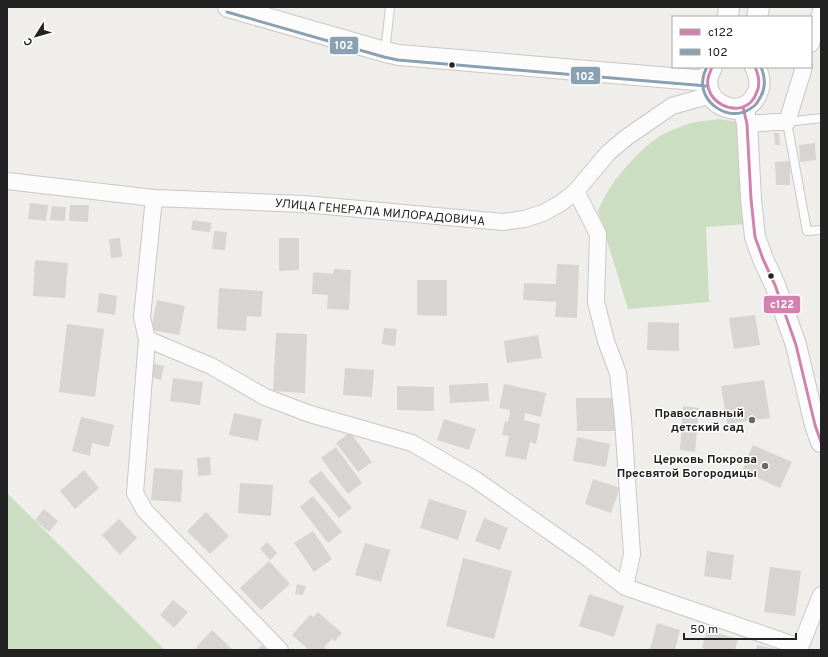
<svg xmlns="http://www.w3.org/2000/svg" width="828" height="657" viewBox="0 0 828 657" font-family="Overpass,sans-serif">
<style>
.forest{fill:#cbdec1}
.building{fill:#d7d4d2}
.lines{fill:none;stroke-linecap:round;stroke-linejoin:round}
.service-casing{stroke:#c9c8c7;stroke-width:10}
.minor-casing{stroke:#c9c8c7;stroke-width:18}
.tertiary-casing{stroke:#c9c8c7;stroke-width:22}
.service{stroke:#fdfcfc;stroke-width:8}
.minor{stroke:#fdfcfc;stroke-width:16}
.tertiary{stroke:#fdfcfc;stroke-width:20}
.bus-1-casing{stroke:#fff;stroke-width:6}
.bus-2-casing{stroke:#fff;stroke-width:6}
.bus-1{stroke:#d382af;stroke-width:3}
.bus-2{stroke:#8aa1b2;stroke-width:3}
.bus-dot{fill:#222;stroke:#fff;stroke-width:1.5}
.poi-dot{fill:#6a6968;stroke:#fff;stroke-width:1.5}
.labels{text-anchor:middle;stroke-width:3;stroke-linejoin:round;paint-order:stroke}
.street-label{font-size:12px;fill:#222;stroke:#fff}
.poi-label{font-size:12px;font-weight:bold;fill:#222;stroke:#fff;text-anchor:end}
.line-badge{stroke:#fff;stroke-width:1.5}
.badge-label{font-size:11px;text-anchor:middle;font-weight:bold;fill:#fff}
</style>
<rect width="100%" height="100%" fill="#f0eeeb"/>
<path class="forest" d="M718 119 740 122 747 224 706 227 709 302 628 309 598 211C608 184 636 152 660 136 667 132 677 128 685 125 695 121 708 121 718 119Z
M7 493 165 650H7Z"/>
<path class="building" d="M774 133H779L780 145H775Z
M815 143 816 160 800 162 799 145Z
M790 161V185H776L775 162Z
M30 203 48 205 46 221 28 219Z
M70 205H89L88 222 69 221Z
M52 206 66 207 65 221 50 220Z
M193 220 212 223 210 232 191 230Z
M214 231 227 232 225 250 212 249Z
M120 238 122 257 111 258 109 239Z
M279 238H299V270L279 271Z
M35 260 68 263 65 298 33 296Z
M557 264 579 265 577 318 555 317 556 302 523 300 524 283 556 284Z
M334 269 351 270 349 310 327 309 328 295 312 294 313 272 333 274Z
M417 280H447V316L417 315Z
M219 288 263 291 261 317 247 316 246 331 217 329Z
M99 293 117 296 115 315 97 312Z
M157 300 185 306 179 335 151 330Z
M755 315 760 345 734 349 729 318Z
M648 322 679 323V351L647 350Z
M67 324 104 329 95 397 59 392Z
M384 328 397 329 395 346 382 344Z
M276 333 307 334 305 393 273 391Z
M538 335 542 358 507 363 504 341Z
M151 363 164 366 161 380 148 376Z
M345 368 374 370 372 397 343 395Z
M173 378 203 382 200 405 170 401Z
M764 380 770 418 727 424 721 386Z
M488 383 489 401 450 403 449 385Z
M504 384 546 393 541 417 525 413 524 420 540 424 536 444 530 442 526 460 505 456 509 436 502 435 505 421 508 422 510 410 499 408Z
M397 386 434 387V411L397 410Z
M576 398H615V431H577Z
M683 406 699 408 695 452 680 450Z
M234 413 262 419 258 441 229 435Z
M81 417 114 425 109 447 92 443 90 456 72 451Z
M444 419 476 429 469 450 437 440Z
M350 432 372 462 358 472 336 443Z
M577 437 610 444 606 467 573 461Z
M753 445 792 462 780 488 742 471Z
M336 447 362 483 348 494 321 458Z
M210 457 211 475 198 476 197 458Z
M154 468 183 470 181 502 151 500Z
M84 470 99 488 75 509 60 491Z
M321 471 352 508 339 518 308 481Z
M593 479 620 488 611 513 585 504Z
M240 483 273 485 271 516 238 513Z
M313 496 342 532 328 543 300 507Z
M429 499 467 511 458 540 420 528Z
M44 509 58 521 49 532 35 520Z
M206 512 229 536 210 554 187 531Z
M484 518 508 528 500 550 475 541Z
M119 519 137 538 120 555 102 535Z
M313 531 332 559 314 572 294 543Z
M267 542 277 553 270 560 260 549Z
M365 543 390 550 381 582 355 575Z
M707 551 734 555 731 580 704 576Z
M463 558 512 571 494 639 446 626Z
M269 561 290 584 261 610 240 588Z
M770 567 801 571 795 616 764 612Z
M297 584 306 586 303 595 295 594Z
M589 594 624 606 614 637 579 626Z
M173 600 188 612 174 628 160 615Z
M318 612 342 633 335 641 332 639 324 647 327 650H309L292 635 310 615 313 617Z
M657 623 680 630 675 650H653L650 649Z
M212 630 233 650H199L196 647Z
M707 630 738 639 735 650H709L702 648Z
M262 645 267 650H257Z
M757 645 775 649 774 650H756Z"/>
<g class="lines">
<defs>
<path id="service" d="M385 52 390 7
M821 118 787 122 807 231 821 230"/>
<path id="minor" d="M811 44 821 11
M747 124 775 122H787L804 67
M7 181 154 198 304 204 503 222 524 219 543 213 561 203 576 191 608 153 627 137 672 106 711 95
M576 191 598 234 596 302 606 341 618 373 623 420 632 554 625 587
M154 198 142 317 147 339 135 493 145 511 280 650
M147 339 211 366 265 397 310 414 412 443 476 480 589 559 625 587 800 647
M799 650 821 595"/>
<path id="tertiary" d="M228 7 385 52 399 55 707 81
M728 17 729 7
M757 17 759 7
M712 67C691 102 746 127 758 91 761 83 759 74 755 67
M743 107 747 124 751 199 755 237 763 259 775 285 796 345 815 425 821 442"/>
</defs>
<use href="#service" class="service-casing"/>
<use href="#minor" class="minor-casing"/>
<use href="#tertiary" class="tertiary-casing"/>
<use href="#service" class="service"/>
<use href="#minor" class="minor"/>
<use href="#tertiary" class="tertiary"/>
<defs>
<path id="bus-1" d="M712 67C711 71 708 75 708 79 704 101 735 118 751 102 753 100 755 97 756 94 761 85 759 76 755 67
M743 107 747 124 751 199 755 237 763 259 775 285 796 345 815 425 821 442"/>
<path id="bus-2" d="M227 12 384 57 398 60 707 86
M707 67C705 71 703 75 703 79 699 102 728 122 748 110 751 108 754 107 756 104 758 102 759 99 761 96 766 87 765 77 761 67"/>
</defs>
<use href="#bus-1" class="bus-1-casing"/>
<use href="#bus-2" class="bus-2-casing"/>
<use href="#bus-1" class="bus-1"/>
<use href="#bus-2" class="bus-2"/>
</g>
<g class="bus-dot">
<circle cx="452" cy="65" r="3.5"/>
<circle cx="771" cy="276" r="3.5"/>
</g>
<g class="poi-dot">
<circle cx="752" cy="420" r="4"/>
<circle cx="765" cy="466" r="4"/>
</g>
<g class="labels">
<g class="street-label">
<text transform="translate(380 212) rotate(5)" y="4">УЛИЦА ГЕНЕРАЛА МИЛОРАДОВИЧА</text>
</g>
<g class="poi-label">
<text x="744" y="417">Православный<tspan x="744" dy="14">детский сад</tspan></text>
<text x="757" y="463">Церковь Покрова<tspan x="757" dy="14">Пресвятой Богородицы</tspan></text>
</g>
</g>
<g class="line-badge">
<rect x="329" y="36" width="30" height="19" rx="4" fill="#8aa1b2"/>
<rect x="570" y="66" width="31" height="19" rx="4" fill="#8aa1b2"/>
<rect x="763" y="295" width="38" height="19" rx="4" fill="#d382af"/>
</g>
<g class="badge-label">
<text x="344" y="49">102</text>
<text x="585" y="80">102</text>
<text x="782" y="308">с122</text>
</g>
<rect width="828" height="657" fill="none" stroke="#222222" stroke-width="16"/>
<rect x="672" y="16" width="140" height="52" fill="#ffffff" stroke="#a7a7a7"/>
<rect x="680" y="29" width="20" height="6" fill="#d382af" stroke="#a7a7a7"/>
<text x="708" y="36" font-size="12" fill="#222222">с122</text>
<rect x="680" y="49" width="20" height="6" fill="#8aa1b2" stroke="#a7a7a7"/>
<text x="708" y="56" font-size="12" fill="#222222">102</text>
<g transform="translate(36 36) rotate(233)" stroke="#ffffff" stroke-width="3" paint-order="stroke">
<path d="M0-3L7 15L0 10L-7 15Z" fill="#222222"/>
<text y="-6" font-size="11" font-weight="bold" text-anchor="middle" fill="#222222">С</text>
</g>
<path d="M684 633v6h112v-6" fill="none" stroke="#222222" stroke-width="2"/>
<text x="690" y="633" font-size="12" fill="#222222" stroke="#ffffff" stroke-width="3" paint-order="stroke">50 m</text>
</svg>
